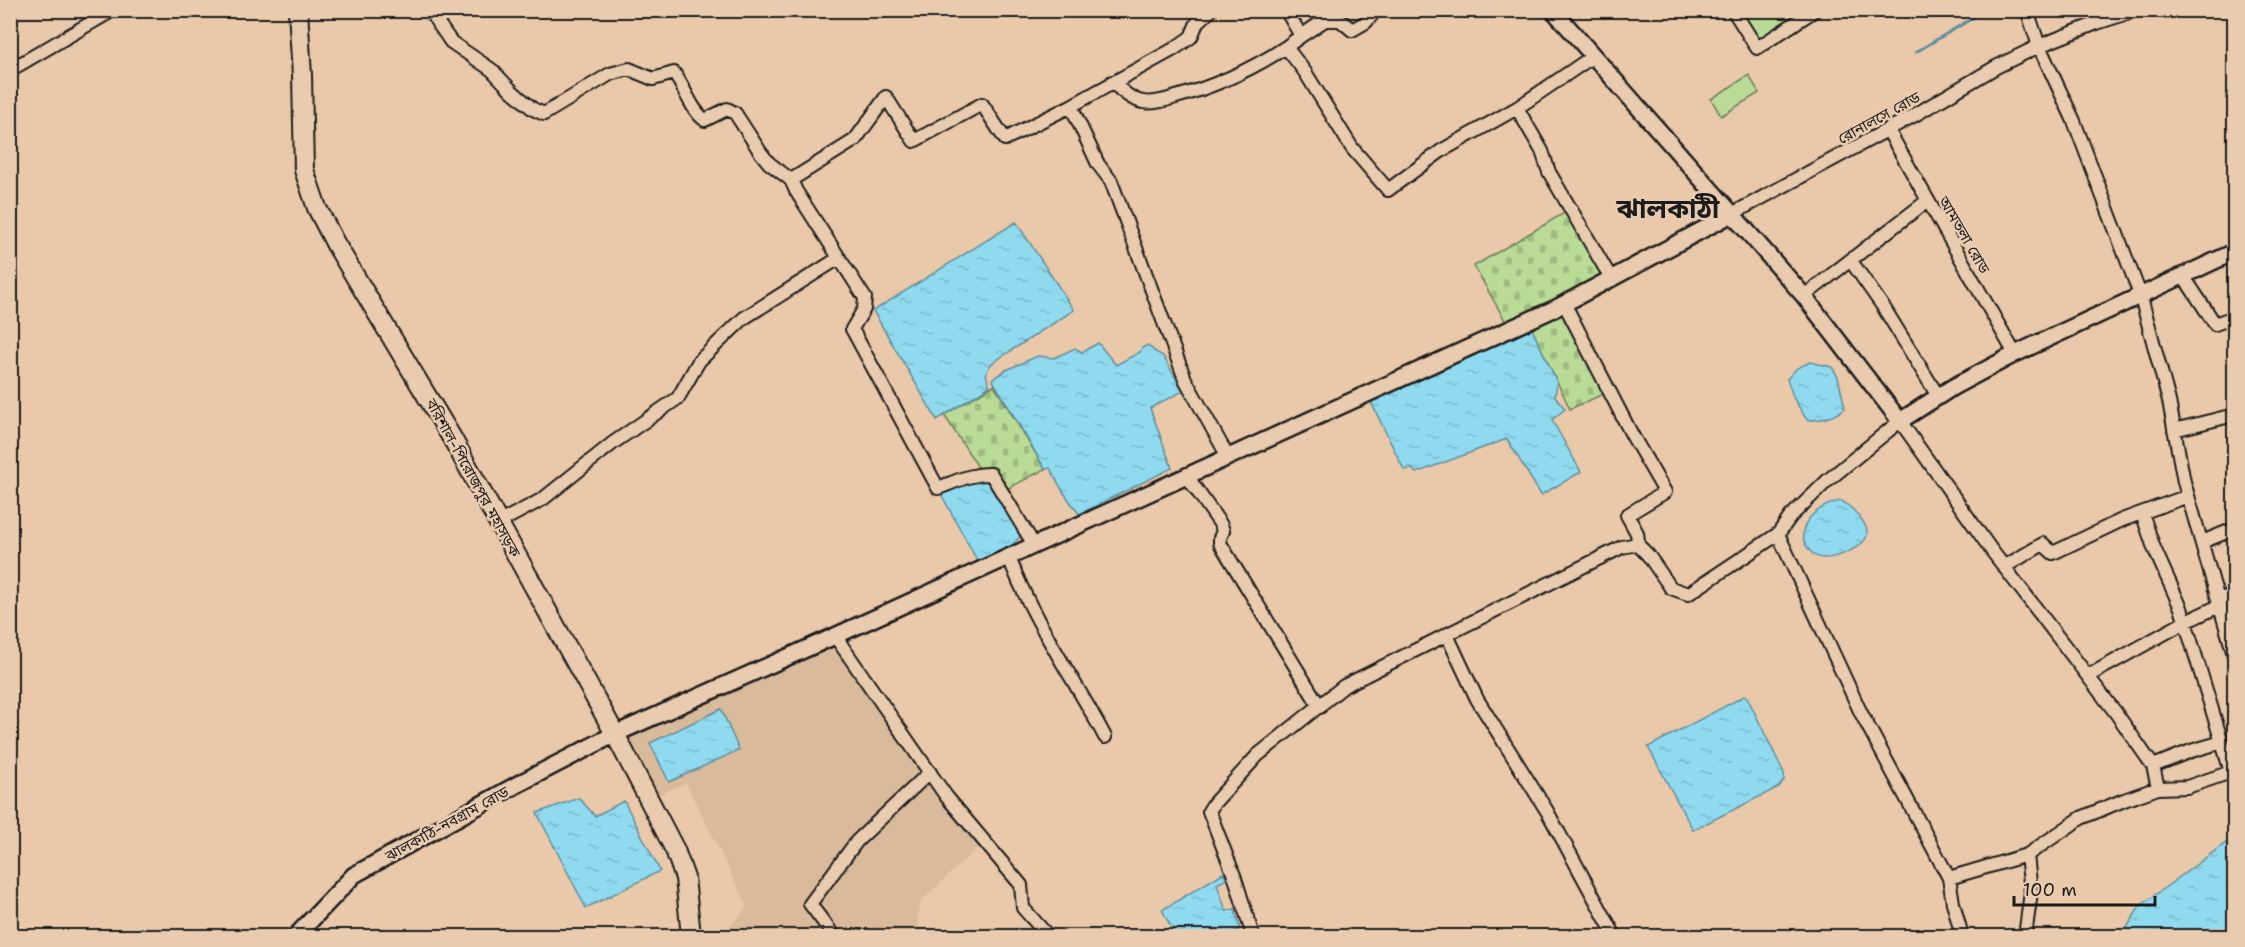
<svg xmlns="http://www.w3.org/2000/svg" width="2245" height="947" viewBox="0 0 2245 947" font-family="'Shantell Sans','Noto Sans Bengali',sans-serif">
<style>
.built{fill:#d9ba9a}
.cemetery{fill:url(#cemetery-stones);stroke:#6a7c58;stroke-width:1.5}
.park{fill:#b9db95;stroke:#6a7c58;stroke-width:1.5}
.water{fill:url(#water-ripples);stroke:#618e9b;stroke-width:1.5}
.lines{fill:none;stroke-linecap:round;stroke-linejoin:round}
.stream{stroke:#618e9b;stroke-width:3}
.canal{stroke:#8fdaef;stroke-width:10}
.minor-casing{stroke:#1c1c1c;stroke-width:16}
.major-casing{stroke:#1c1c1c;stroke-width:20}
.highway-casing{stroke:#1c1c1c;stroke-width:22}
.minor{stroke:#e9ccb0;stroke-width:12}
.major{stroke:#e9ccb0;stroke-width:15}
.highway{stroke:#e9ccb0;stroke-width:18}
.labels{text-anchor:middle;stroke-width:5;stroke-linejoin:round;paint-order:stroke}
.street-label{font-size:15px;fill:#1c1c1c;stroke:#e9ccb0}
.town-label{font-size:27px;font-weight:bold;fill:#1c1c1c;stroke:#e9ccb0}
</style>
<defs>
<pattern id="cemetery-stones" width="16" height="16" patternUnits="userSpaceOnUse" patternTransform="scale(1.5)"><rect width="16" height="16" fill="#b9db95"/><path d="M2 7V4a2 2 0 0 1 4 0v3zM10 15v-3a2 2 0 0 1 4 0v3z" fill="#9ebb80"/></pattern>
<pattern id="water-ripples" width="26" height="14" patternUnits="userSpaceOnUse" patternTransform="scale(1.5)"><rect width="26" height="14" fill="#8fdaef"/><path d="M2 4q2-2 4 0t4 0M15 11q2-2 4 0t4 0" fill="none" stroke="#7bbacc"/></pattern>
</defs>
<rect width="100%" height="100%" fill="#e9c9a9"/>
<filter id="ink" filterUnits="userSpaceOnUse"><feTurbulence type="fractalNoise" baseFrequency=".0167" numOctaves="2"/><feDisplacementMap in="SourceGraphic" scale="12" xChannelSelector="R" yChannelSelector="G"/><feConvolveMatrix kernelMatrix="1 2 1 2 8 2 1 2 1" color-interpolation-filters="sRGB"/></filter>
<g filter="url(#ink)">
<path class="built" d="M835 636 985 841 921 901 917 924 930 936H730L727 931 747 906 686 783 649 799 615 734Z"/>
<path class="cemetery" d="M1571 209 1612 280 1565 303 1610 391 1570 409 1528 321 1510 329 1474 266Z
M994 385 1045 469 1003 491 982 473 944 415Z"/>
<path class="park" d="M1735 10 1815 11 1757 48Z
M1749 75 1759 93 1721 116 1711 99Z"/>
<path class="water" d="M1016 222 1074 310 992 363C985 372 985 376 990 386L937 420 873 311Z
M1532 329 1557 382 1555 396 1565 409 1552 420 1581 472 1541 495 1507 439 1416 473 1412 469 1404 470 1371 402Z
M1098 343 1116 365 1140 352 1142 348 1148 345 1154 351 1163 356 1183 391 1150 408 1172 468 1079 514 1062 490 1050 468 1045 469 992 379 1006 370 1038 356 1054 358 1075 348 1082 352Z
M1810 362 1832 367 1838 377 1845 408C1833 418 1822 420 1807 420L1794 399 1787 379 1797 368Z
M985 478 991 482 1022 535 1009 548 978 562 940 492 977 479Z
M1842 501C1851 507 1872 525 1866 538 1860 550 1824 565 1813 554 1787 530 1817 504 1842 501Z
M1746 695 1784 773V780L1779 787 1693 830 1648 747Z
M721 709 739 750 669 782 650 743Z
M579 798 595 816 624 801 660 871 586 908 537 813Z
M2234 837V929L2223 936H2122L2140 906Z
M1223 873 1227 879 1217 884 1226 911 1235 909 1240 929 1223 936H1176L1162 910Z"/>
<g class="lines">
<path class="stream" d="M1916 52 1986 10"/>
<path class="canal" d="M10 17 14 10"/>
<defs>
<path id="minor" d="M429 10 451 42 492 70 512 91 533 109 544 114 610 74 629 69 653 79 674 73C685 88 691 110 705 120L727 109 735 113 761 153 769 163 791 180 796 191 865 298 864 309 852 329 938 488C955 482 972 473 991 474L1034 545
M1211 10 1197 23 1191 37 1174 49 1071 106 1098 164 1111 181 1185 379 1228 457
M1286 10 1301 36 1325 20H1340L1352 30 1366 22 1376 10
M1733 10 1757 48 1815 10
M2137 10 2097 23 2039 46 2074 121 2141 297 2169 401 2184 482 2234 655
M1301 36 1286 47 1305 72 1352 148 1388 190 1441 151 1517 108
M1592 57 1517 108 1542 151 1549 172 1612 280
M10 70 113 10
M1112 82C1121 90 1131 100 1143 102 1153 104 1166 100 1176 97 1216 86 1251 70 1286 47
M1888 130 2015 354
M791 180 855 140 886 97 914 141 982 104 1005 139 1071 106
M1732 214 1913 116 1996 67 2039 46 2027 10
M1851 261 1884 308 1938 396
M2184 277 2215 324 2234 317
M1804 296 1927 201
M1564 303 1632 435 1665 492 1627 515 1637 533 1638 541 1637 544
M2174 430 2234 415
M1187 476 1221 525 1223 531 1220 538V543L1320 707
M2142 513 2154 548 2181 608 2231 772
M498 523 543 499 613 443 678 398 699 361 744 318 839 258
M1778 534 1861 713 1949 878 1953 903 1962 936
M2202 542 2234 529
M1009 557C1033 622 1073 676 1105 737
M2004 567 2043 544 2053 553 2122 520 2188 496
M2220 599 2234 595
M1447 635 1477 699 1547 811 1615 936
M835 636 946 796 1021 885 1023 908 1048 936
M2088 676 2185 622 2221 605
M2153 766 2191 751 2222 742
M1949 878 2027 855 2081 818 2124 800 2158 788 2187 787 2234 771
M834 936 810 904 857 841 930 772
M1253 936 1235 878 1209 811 1214 803 1258 755 1344 686 1622 547 1637 544 1648 555 1671 588 1688 594 1778 534 1791 516 1827 481 1900 421 1992 551 2116 713 2153 766 2158 788
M2025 936 2031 892 2027 855"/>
<path id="major" d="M1553 10 1804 296 1900 421 1953 387 2015 354 2234 252
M296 936 354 875 518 784 615 734 835 636 1556 308 1732 214"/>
<path id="highway" d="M298 10 302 76 304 170 317 208 335 243 452 438 615 734 675 850 685 878 691 936"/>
</defs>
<use href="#minor" class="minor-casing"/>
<use href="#major" class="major-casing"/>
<use href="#highway" class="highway-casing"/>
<use href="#minor" class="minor"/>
<use href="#major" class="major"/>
<use href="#highway" class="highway"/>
</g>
</g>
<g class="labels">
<g class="street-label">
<text transform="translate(1879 118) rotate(-29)" y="5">রোনালসে রোড</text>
<text transform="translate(1964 235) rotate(60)" y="5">আমতলা রোড</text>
<text transform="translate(473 478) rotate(61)" y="5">বরিশাল-পিরোজপুর মহাসড়ক</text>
<text transform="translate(447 824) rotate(-29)" y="5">ঝালকাঠি-নবগ্রাম রোড</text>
</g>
<g class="town-label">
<text x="1668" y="218">ঝালকাঠী</text>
</g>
</g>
<rect width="2245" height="947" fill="none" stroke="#e9ccb0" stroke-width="36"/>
<rect x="18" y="18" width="2209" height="911" fill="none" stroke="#1c1c1c" stroke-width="2" filter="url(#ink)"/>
<path d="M2014 896v9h141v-9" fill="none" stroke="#1c1c1c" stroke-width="3"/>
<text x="2023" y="896" font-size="18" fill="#1c1c1c" stroke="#e9ccb0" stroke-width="4.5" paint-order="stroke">100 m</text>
</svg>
